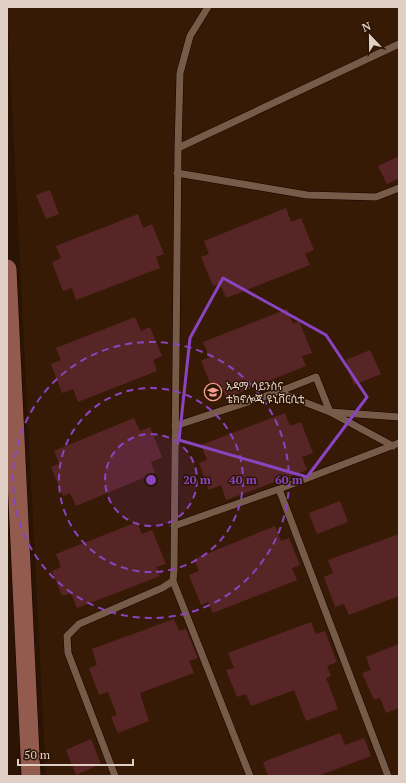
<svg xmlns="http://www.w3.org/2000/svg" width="406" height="783" viewBox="0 0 406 783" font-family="'PT Serif','Noto Sans Ethiopic',serif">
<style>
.built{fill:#371a05}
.building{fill:#582526}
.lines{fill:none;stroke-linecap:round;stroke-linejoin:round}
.lane-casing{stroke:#130200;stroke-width:8}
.secondary-casing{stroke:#130200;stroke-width:20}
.lane{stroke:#775b49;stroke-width:7}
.secondary{stroke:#935b4d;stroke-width:19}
.marked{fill:none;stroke:#8a44c0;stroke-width:3;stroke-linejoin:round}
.ring{fill:none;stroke:#8a44c0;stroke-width:2;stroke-dasharray:7 5}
.labels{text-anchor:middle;stroke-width:3;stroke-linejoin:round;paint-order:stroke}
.poi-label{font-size:11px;fill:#e0cfc5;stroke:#2c1405;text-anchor:start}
.centre{fill:#8a44c0;stroke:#2c1405;stroke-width:2}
.ring-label{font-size:12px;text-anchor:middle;font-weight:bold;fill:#8a44c0;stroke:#2c1405;stroke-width:3;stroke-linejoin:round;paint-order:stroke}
</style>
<rect width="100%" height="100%" fill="#2c1405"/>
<path class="built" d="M7 7H399V776H46Z"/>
<path class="building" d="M399 156V178L387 184 378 166Z
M50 190 59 214 46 219 36 195Z
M286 208 291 222 301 218 314 250 305 254 310 265 226 298 220 284 213 286 201 257 209 254 204 241Z
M138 214 143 228 152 224 164 254 156 257 160 268 76 300 72 288 63 291 52 262 61 258 56 246Z
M287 309 293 324 299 321 312 353 302 356 306 366 226 398 221 384 212 388 201 361 209 357 203 342Z
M135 317 141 331 150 327 162 356 153 360 157 371 78 402 73 389 62 393 51 364 61 360 56 348Z
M370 350 381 374 354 385 349 372H351L346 360Z
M285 413 290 426 301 422 313 453 302 457 307 470 226 500 221 485 209 490 199 463 207 460 201 445Z
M134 418 140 431 150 427 162 457 151 462 155 473 76 506 70 493 63 496 51 467 59 464 54 451Z
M340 501 348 522 317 534 309 513Z
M137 522 142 534 152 530 166 564 156 567 160 576 77 608 71 593 62 596 52 571 61 567 56 554Z
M275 526 281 541 289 538 300 565 292 568 297 580 213 613 208 602 201 605 189 575 199 571 194 559Z
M399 534V596L349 615 344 604 335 607 324 577 333 573 328 560Z
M174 619 179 631 186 629 198 658 189 661 194 673 140 693 149 721 118 733 111 717 117 715 108 692 99 695 89 668 97 665 92 649Z
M311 622 316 634 325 631 337 662 327 666 331 676 326 678 338 709 306 721 294 690 251 706 246 694 237 697 226 670 234 668 228 653Z
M399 644V708L386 713 380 698 374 700 362 673 371 670 366 657Z
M340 733 345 745 364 738 371 756 318 776H268L263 762Z
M91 739 101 764 76 775 66 750Z"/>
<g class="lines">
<defs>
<path id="lane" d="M208 7 190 36 180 73 178 148 174 570 173 581 250 776
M178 148 399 44
M177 173 307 195 376 197 399 188
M278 392 330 412 393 446
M175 426 278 392 316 377 330 412 399 417
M279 489 388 776
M174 526 279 489 399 443
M115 776 68 653 67 636 79 624 162 588 173 581"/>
<path id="secondary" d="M7 269 31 776"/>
</defs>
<use href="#lane" class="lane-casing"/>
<use href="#secondary" class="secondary-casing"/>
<use href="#lane" class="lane"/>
<use href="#secondary" class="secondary"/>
</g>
<path class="marked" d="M223 278 326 335 367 397 307 477 179 440 190 338Z"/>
<circle cx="151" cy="480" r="46" fill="#8a44c0" fill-opacity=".12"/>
<g class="ring">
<circle cx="151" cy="480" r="46"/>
<circle cx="151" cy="480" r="92"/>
<circle cx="151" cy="480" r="138"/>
</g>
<defs>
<symbol id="university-ring" viewBox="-11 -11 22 22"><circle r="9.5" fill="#2c1405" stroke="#f59d8e" stroke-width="1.5"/><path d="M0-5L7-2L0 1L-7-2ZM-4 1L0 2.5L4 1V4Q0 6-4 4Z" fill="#f59d8e"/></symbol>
</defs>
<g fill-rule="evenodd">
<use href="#university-ring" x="203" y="382" width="20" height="20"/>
</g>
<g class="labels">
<g class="poi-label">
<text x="226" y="390">አዳማ ሳይንስና<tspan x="226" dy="13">ቴክኖሎጂ ዩኒቨርሲቲ</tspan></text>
</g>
</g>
<circle cx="151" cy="480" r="6" class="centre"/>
<g class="ring-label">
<text x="197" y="484">20 m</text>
<text x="243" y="484">40 m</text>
<text x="289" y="484">60 m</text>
</g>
<rect width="406" height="783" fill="none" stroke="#e0cfc5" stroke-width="16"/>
<g transform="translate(370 36) rotate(338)" stroke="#2c1405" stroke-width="3" paint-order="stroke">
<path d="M0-3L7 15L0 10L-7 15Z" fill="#e0cfc5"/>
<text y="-6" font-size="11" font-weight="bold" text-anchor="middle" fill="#e0cfc5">N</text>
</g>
<path d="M18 759v6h115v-6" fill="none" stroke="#e0cfc5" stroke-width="2"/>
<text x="24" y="759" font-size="12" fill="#e0cfc5" stroke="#2c1405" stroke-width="3" paint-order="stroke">50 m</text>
</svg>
